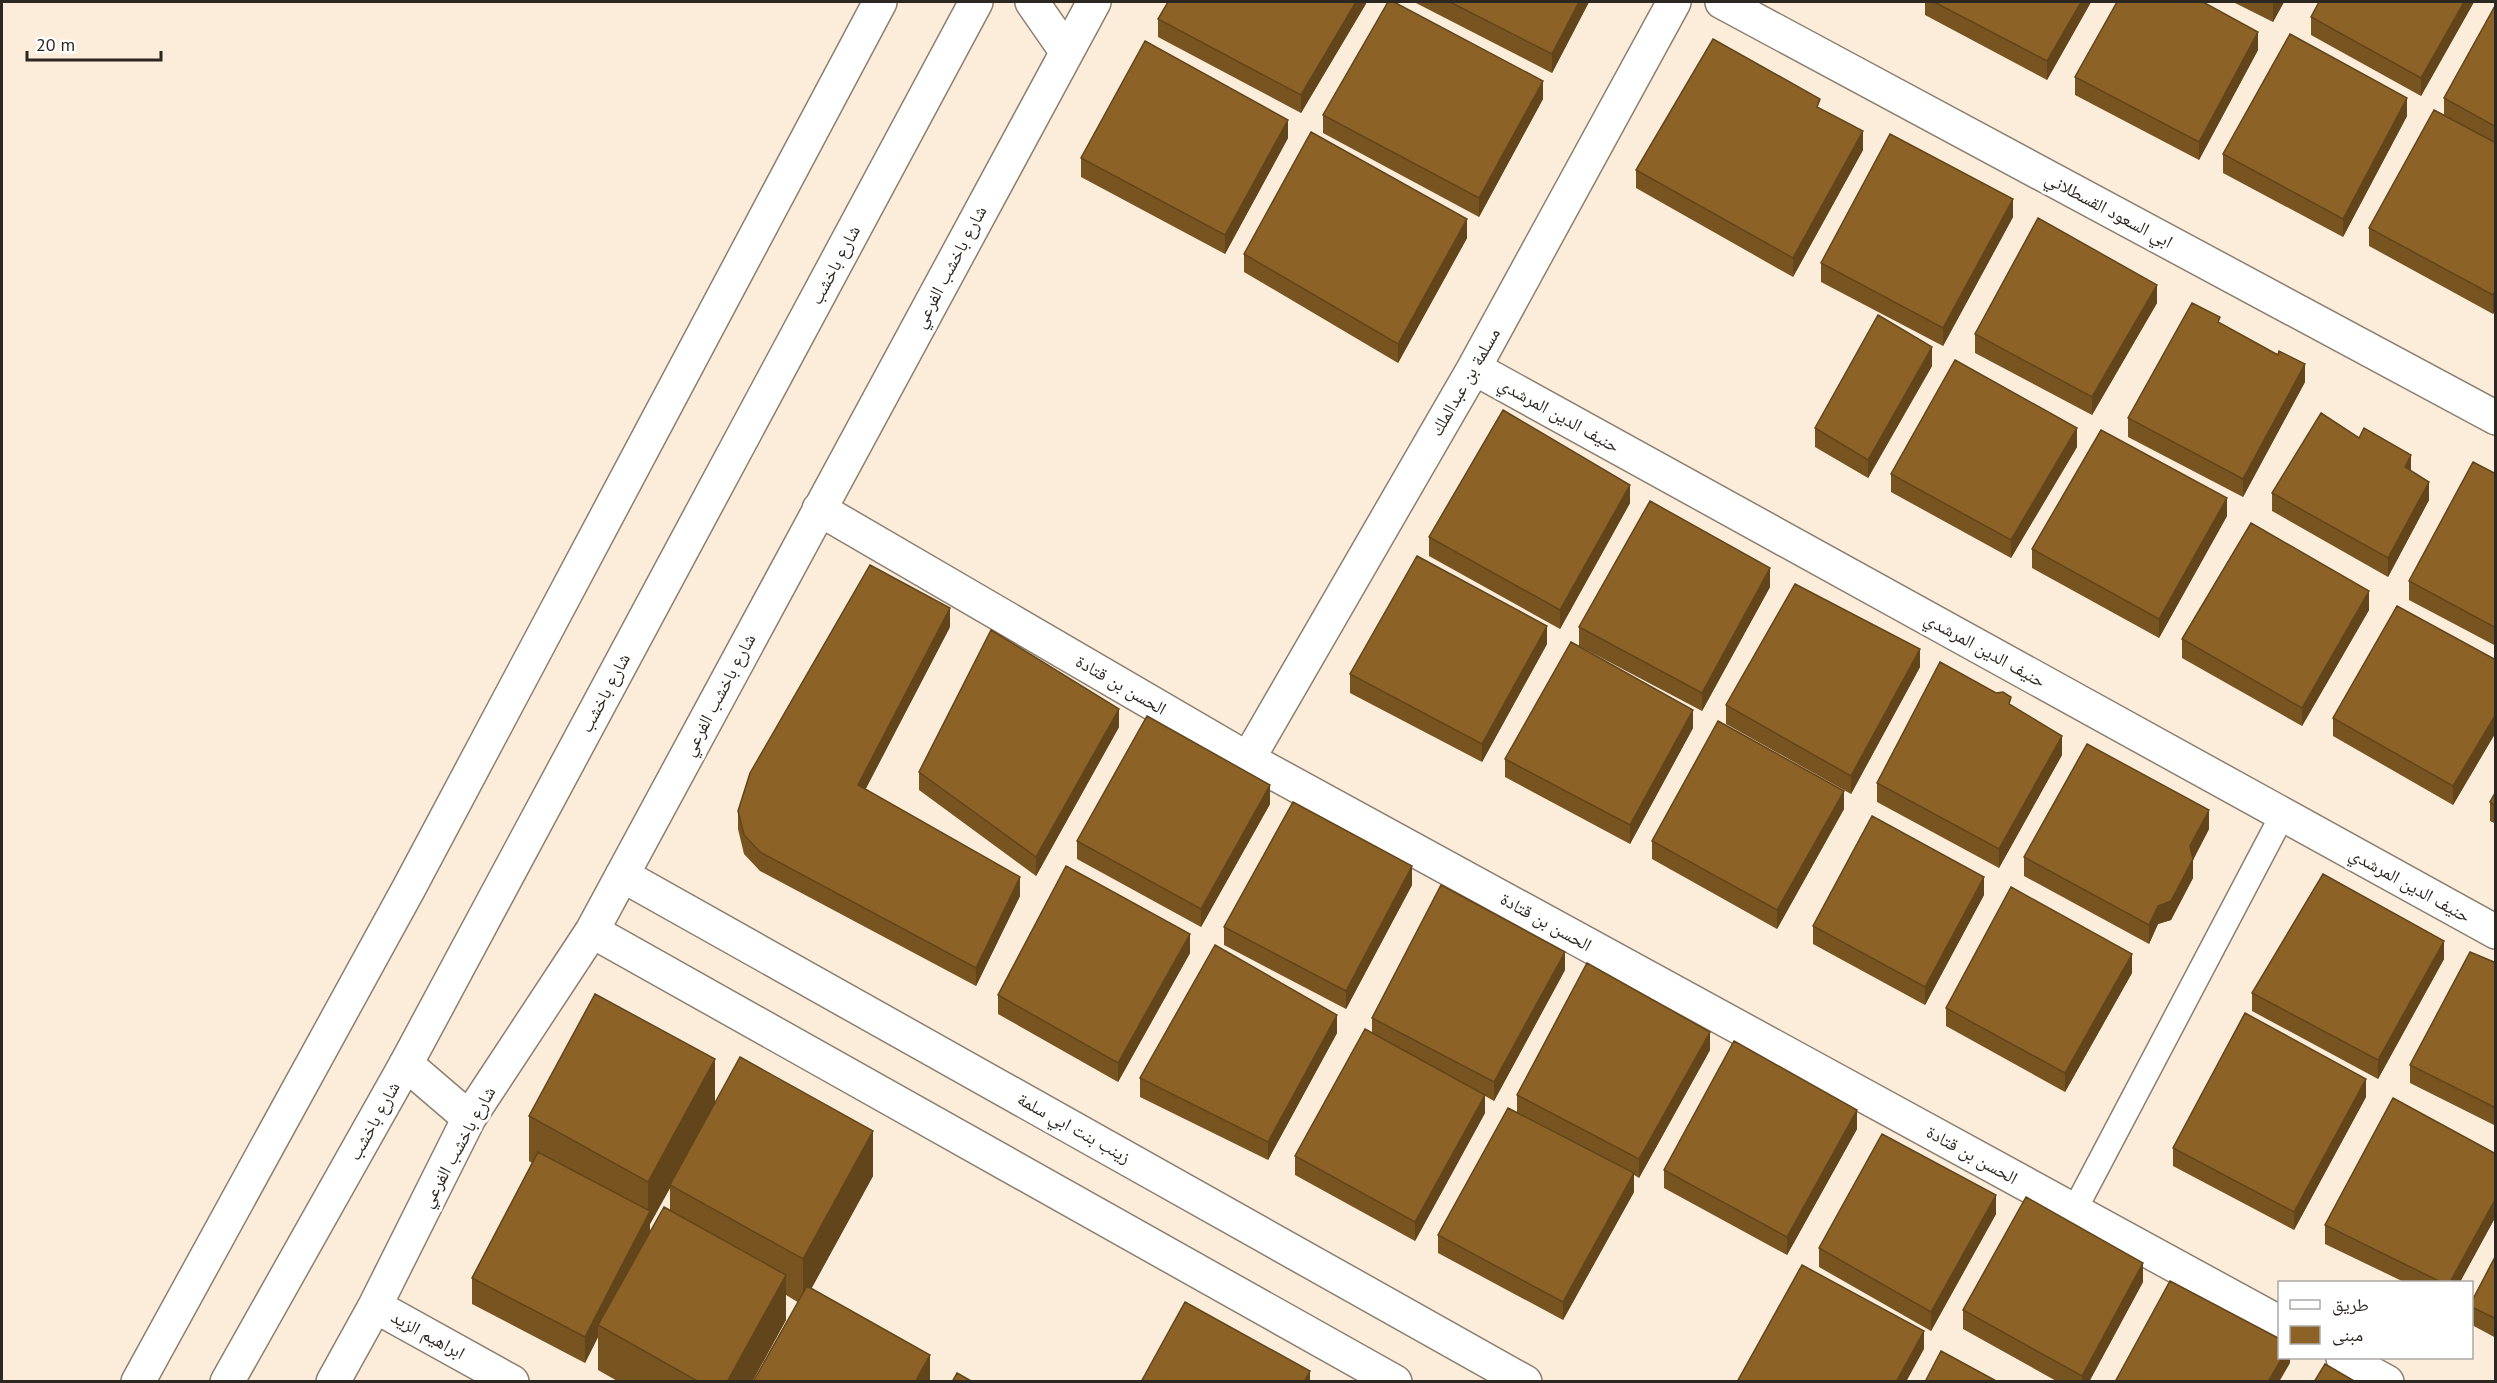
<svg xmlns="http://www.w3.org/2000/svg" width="2497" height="1383" viewBox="0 0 2497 1383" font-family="'PT Sans','Noto Naskh Arabic',sans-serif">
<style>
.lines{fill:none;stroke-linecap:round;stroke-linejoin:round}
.lane-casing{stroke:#8c7f6f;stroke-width:27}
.street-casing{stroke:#8c7f6f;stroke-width:36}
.secondary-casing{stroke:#8c7f6f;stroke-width:36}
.lane{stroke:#fff;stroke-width:24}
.street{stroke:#fff;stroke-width:33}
.secondary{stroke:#fff;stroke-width:33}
.wall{fill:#785421;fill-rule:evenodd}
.shaded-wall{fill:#62451b}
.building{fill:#8c6226;stroke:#62451b;stroke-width:1.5}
.labels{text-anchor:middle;stroke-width:6;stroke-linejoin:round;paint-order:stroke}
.street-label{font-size:18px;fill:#2d2721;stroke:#fff}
</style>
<rect width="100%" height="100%" fill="#fceddb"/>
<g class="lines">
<defs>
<path id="lane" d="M2074 1211 2283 814"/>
<path id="street" d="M1032 2 1066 51
M1722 2 2496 418
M1474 368 2496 932
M819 509 1248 759 2280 1323
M1248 759 1474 368 1674 2
M622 875 1525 1382
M592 931 1395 1382
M406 1064 469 1118
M375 1306 512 1382
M2343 1358 2387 1382
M333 1382 375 1306 469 1118 592 931 1094 2"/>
<path id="secondary" d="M138 1382 409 888 880 2
M227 1382 406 1064 976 2"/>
</defs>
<use href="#lane" class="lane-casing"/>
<use href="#street" class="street-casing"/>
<use href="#secondary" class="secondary-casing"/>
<use href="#lane" class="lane"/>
<use href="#street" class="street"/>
<use href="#secondary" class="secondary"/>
</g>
<path class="wall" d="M1367 2 1301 113 1158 37V19Z
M1414 2H1589L1552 73Z
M1925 2H2091L2047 80 1925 15Z
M2233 2H2284L2273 22Z
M2474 2 2421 96 2311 35V17Z
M2496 4V308L2493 314 2369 246V228L2444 115V98Z
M2258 50 2199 160 2075 95V77Z
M1543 99 1479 217 1323 133V115Z
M1820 109 1863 150 1793 277 1636 188V170Z
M2407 116 2343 237 2223 173V154Z
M1288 138 1225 254 1081 177V158Z
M2013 217 1943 346 1821 282V263Z
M1467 238 1398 363 1244 272V254Z
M2157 303 2092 415 1975 353V334Z
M2220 324 2278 355 2305 382 2243 497 2128 437V418Z
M1932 366 1868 478 1815 447V428Z
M2077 447 2011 558 1891 492V474Z
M2411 471 2429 500 2388 577 2272 511V493Z
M2496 474V646L2409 600V581Z
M1630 503 1560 629 1429 556V537Z
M2227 516 2159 638 2032 568V549Z
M1770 587 1702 711 1579 646V627Z
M2369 610 2302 726 2182 658V639Z
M950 627 865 789 1020 896 976 986 760 871 744 854 738 829V811Z
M1547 644 1482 762 1350 693V674Z
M2496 660V732L2453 805 2333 736V718Z
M1920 667 1851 794 1726 724V705Z
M2011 705 2062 755 1999 868 1877 802V783Z
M1119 727 1036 876 919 790V772Z
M1693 728 1630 844 1505 777V759Z
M2496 791V824L2490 821V802Z
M1270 804 1201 927 1077 859V841Z
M1844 809 1777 929 1652 859V841Z
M2209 829 2193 860V878L2171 920 2158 924 2149 944 2024 876V857Z
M1412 885 1346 1009 1224 945V927Z
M1984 895 1925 1005 1813 944V926Z
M1190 953 1118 1082 998 1014V995Z
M2444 959 2378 1079 2252 1011V993Z
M2496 960V1126L2410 1083V1065Z
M1565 970 1494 1101 1485 1096V1113L1415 1241 1295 1175V1156L1372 1033V1018Z
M2132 973 2065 1092 1946 1026V1008Z
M1337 1033 1268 1160 1140 1097V1078Z
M1710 1050 1639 1178 1634 1175V1192L1563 1320 1438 1253V1235L1517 1113V1095Z
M2366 1097 2294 1230 2173 1166V1148Z
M715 1102 873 1176 811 1289 930 1382 786 1295V1320L752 1382H619L598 1370V1337L585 1363 472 1304V1278L532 1163 529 1161V1116ZM670 1188V1210L650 1232V1224Z
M1857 1129 1787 1255 1664 1188V1170Z
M2496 1154V1216L2460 1282H2404L2325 1244V1225Z
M1996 1214 1931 1331 1819 1267V1248Z
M2496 1255V1338L2472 1325V1301Z
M2143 1282 2089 1382H2058L1963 1329V1310Z"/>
<path class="shaded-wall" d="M1356 2H1367L1301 113V95Z
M1579 2H1589L1552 73V54Z
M2081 2H2091L2047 80V61Z
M2274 2H2284L2273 22V4Z
M2464 2H2474L2421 96V78Z
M2258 32V50L2199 160V142Z
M1543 81V99L1479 217V198Z
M2407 98V116L2343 237V219Z
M1288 120V138L1225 254V235Z
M1863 131V150L1793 277V258Z
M2013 199V217L1943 346V328Z
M1467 219V238L1398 363V344Z
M2157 285V303L2092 415V397Z
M2496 290V308L2493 314V295Z
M1932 347V366L1868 478V460Z
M2305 364V382L2243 497V479Z
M2077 428V447L2011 558V540Z
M2411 455V473L2405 467Z
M2429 482V500L2388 577V558Z
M1630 485V503L1560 629V610Z
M2227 498V516L2159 638V619Z
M1770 568V587L1702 711V693Z
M2369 591V610L2302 726V708Z
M950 608V627L858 804V785Z
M1547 626V644L1482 762V744Z
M1920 649V667L1851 794V776Z
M1119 709V727L1036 876V857Z
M1693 710V728L1630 844V825Z
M2496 714V732L2453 805V786Z
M2062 736V755L1999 868V849Z
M1270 785V804L1201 927V909Z
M1844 791V809L1777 929V910Z
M2209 810V829L2193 860V878L2171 920 2158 924 2149 944V925L2158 906Z
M1412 866V885L1346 1009V991Z
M1020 877V896L976 986V968Z
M1984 877V895L1925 1005V987Z
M1190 934V953L1118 1082V1063Z
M2444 941V959L2378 1079V1060Z
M1565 952V970L1494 1101V1082Z
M2132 954V973L2065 1092V1073Z
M1337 1015V1033L1268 1160V1142Z
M1710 1032V1050L1639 1178V1159Z
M715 1059V1104L670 1185V1188L650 1224V1238L598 1325V1337L585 1363V1337L648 1214V1182Z
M2366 1079V1097L2294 1230V1212Z
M1485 1095V1113L1415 1241V1222Z
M1857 1110V1129L1787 1255V1237Z
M873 1131V1176L803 1304V1259Z
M1634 1173V1192L1563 1320V1302Z
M1996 1195V1214L1931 1331V1312Z
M2496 1198V1216L2460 1282H2450Z
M2143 1263V1282L2089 1382H2082V1376Z
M786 1275V1320L752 1382H727Z
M1924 1331V1349L1906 1382H1896Z
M930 1355V1382H915Z
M2282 1358H2290V1363L2279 1382H2268Z
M1310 1371V1382H1304Z"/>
<path class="building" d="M1168 2H1356L1301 95 1158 19Z
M1388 2H1394L1543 81 1479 198 1323 115Z
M1450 2H1579L1552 54Z
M1934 2H2081L2047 61Z
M2117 2H2203L2258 32 2199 142 2075 77Z
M2319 2H2464L2421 78 2311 17Z
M2496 4V127L2444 98Z
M2290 34 2407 98 2343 219 2223 154Z
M1713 39 1820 99 1817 107 1863 131 1793 258 1636 170Z
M1145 41 1288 120 1225 235 1081 158Z
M2434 110 2496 143V290L2493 295 2369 228Z
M1311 132 1467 219 1398 344 1244 254Z
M1890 134 2013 199 1943 328 1821 263Z
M2038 218 2157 285 2092 397 1975 334Z
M2192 303 2220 317 2218 322 2278 355 2279 351 2305 364 2243 479 2128 418Z
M1878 315 1932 347 1868 460 1815 428Z
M1955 360 2077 428 2011 540 1891 474Z
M1503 410 1630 485 1560 610 1429 537Z
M2321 413 2359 438 2364 428 2411 455 2405 467 2429 482 2388 558 2272 493Z
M2101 430 2227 498 2159 619 2032 549Z
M2473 462 2496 474V628L2409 581Z
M1650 501 1770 568 1702 693 1579 627Z
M2251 523 2369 591 2302 708 2182 639Z
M1417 556 1547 626 1482 744 1350 674Z
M870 565 950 608 858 785 1020 877 976 968 760 852 744 835 738 811 750 773Z
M1795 584 1920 649 1851 776 1726 705Z
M2397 606 2496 660V714L2453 786 2333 718Z
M991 630 1119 709 1036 857 919 772Z
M1571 642 1693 710 1630 825 1505 759Z
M1940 662 1996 693 2003 692 2011 697 2009 704 2062 736 1999 849 1877 783Z
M1147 716 1270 785 1201 909 1077 841Z
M1718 721 1844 791 1777 910 1652 841Z
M2087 744 2209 810 2190 846 2193 859 2171 901 2158 906 2149 925 2024 857Z
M2496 791V806L2490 802Z
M1293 802 1412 866 1346 991 1224 927Z
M1872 816 1984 877 1925 987 1813 926Z
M1066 866 1190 934 1118 1063 998 995Z
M2323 874 2444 941 2378 1060 2252 993Z
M1441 885 1565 952 1494 1082 1372 1018Z
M2011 887 2132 954 2065 1073 1946 1008Z
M1215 945 1337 1015 1268 1142 1140 1078Z
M2470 952 2494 962 2496 960V1108L2410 1065Z
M1587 963 1710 1032 1639 1159 1517 1095Z
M595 994 715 1059 648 1182 529 1116Z
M2245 1013 2366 1079 2294 1212 2173 1148Z
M1365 1029 1485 1095 1415 1222 1295 1156Z
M1734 1041 1857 1110 1787 1237 1664 1170Z
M740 1057 873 1131 803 1259 670 1185Z
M2393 1098 2496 1154V1198L2450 1282H2441L2325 1225Z
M1508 1108 1634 1173 1563 1302 1438 1235Z
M1882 1134 1996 1195 1931 1312 1819 1248Z
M538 1152 650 1211 585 1337 472 1278Z
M2026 1197 2143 1263 2082 1376 1963 1310Z
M664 1207 786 1275 727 1382H699L598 1325Z
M2496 1255V1319L2472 1307V1301Z
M1802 1265 1924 1331 1896 1382H1737Z
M2170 1281 2280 1339V1358H2282L2268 1382H2115Z
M807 1286 930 1355 915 1382H753Z
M1185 1302 1310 1371 1304 1382H1141Z
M1941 1351 1998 1382H1925Z
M2325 1364 2356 1382H2314Z
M957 1373 973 1382H952Z"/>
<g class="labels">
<g class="street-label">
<text transform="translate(2109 210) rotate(28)" y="6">ابي السعود القسطلاني</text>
<text transform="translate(835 265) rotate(-62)" y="6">شارع باخشب</text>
<text transform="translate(950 267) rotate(-62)" y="6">شارع باخشب الفرعي</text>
<text transform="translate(1465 382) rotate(-60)" y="6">مسلمة بن عبدالملك</text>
<text transform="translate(1559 415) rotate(29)" y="6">حنيف الدين المرشدي</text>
<text transform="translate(1985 650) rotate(29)" y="6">حنيف الدين المرشدي</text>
<text transform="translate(1121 685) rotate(30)" y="6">الحسن بن قتادة</text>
<text transform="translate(605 693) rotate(-62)" y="6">شارع باخشب</text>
<text transform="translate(719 695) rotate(-62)" y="6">شارع باخشب الفرعي</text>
<text transform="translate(2410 885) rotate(29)" y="6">حنيف الدين المرشدي</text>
<text transform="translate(1546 922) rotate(29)" y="6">الحسن بن قتادة</text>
<text transform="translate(374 1121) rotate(-61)" y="6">شارع باخشب</text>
<text transform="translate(1074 1128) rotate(29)" y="6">زينب بنت ابي سلمة</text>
<text transform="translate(458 1147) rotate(-61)" y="6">شارع باخشب الفرعي</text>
<text transform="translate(1972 1155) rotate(29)" y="6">الحسن بن قتادة</text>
<text transform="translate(428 1335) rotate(29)" y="6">ابراهيم الزيد</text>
</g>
</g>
<rect width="2497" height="1383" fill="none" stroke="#2d2721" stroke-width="6"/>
<rect x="2278" y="1281" width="195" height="78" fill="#ffffff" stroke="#aba9a6" stroke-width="1.5"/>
<rect x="2290" y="1300" width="30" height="9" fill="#ffffff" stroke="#aba9a6" stroke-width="1.5"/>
<text x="2332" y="1311" font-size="18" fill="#2d2721">طريق</text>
<rect x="2290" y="1326" width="30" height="18" fill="#8c6226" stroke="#aba9a6" stroke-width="1.5"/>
<text x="2332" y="1341" font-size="18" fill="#2d2721">مبنى</text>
<path d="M27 51v9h134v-9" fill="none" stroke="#2d2721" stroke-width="3"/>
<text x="36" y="51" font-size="18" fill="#2d2721" stroke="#ffffff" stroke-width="4.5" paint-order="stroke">20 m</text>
</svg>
